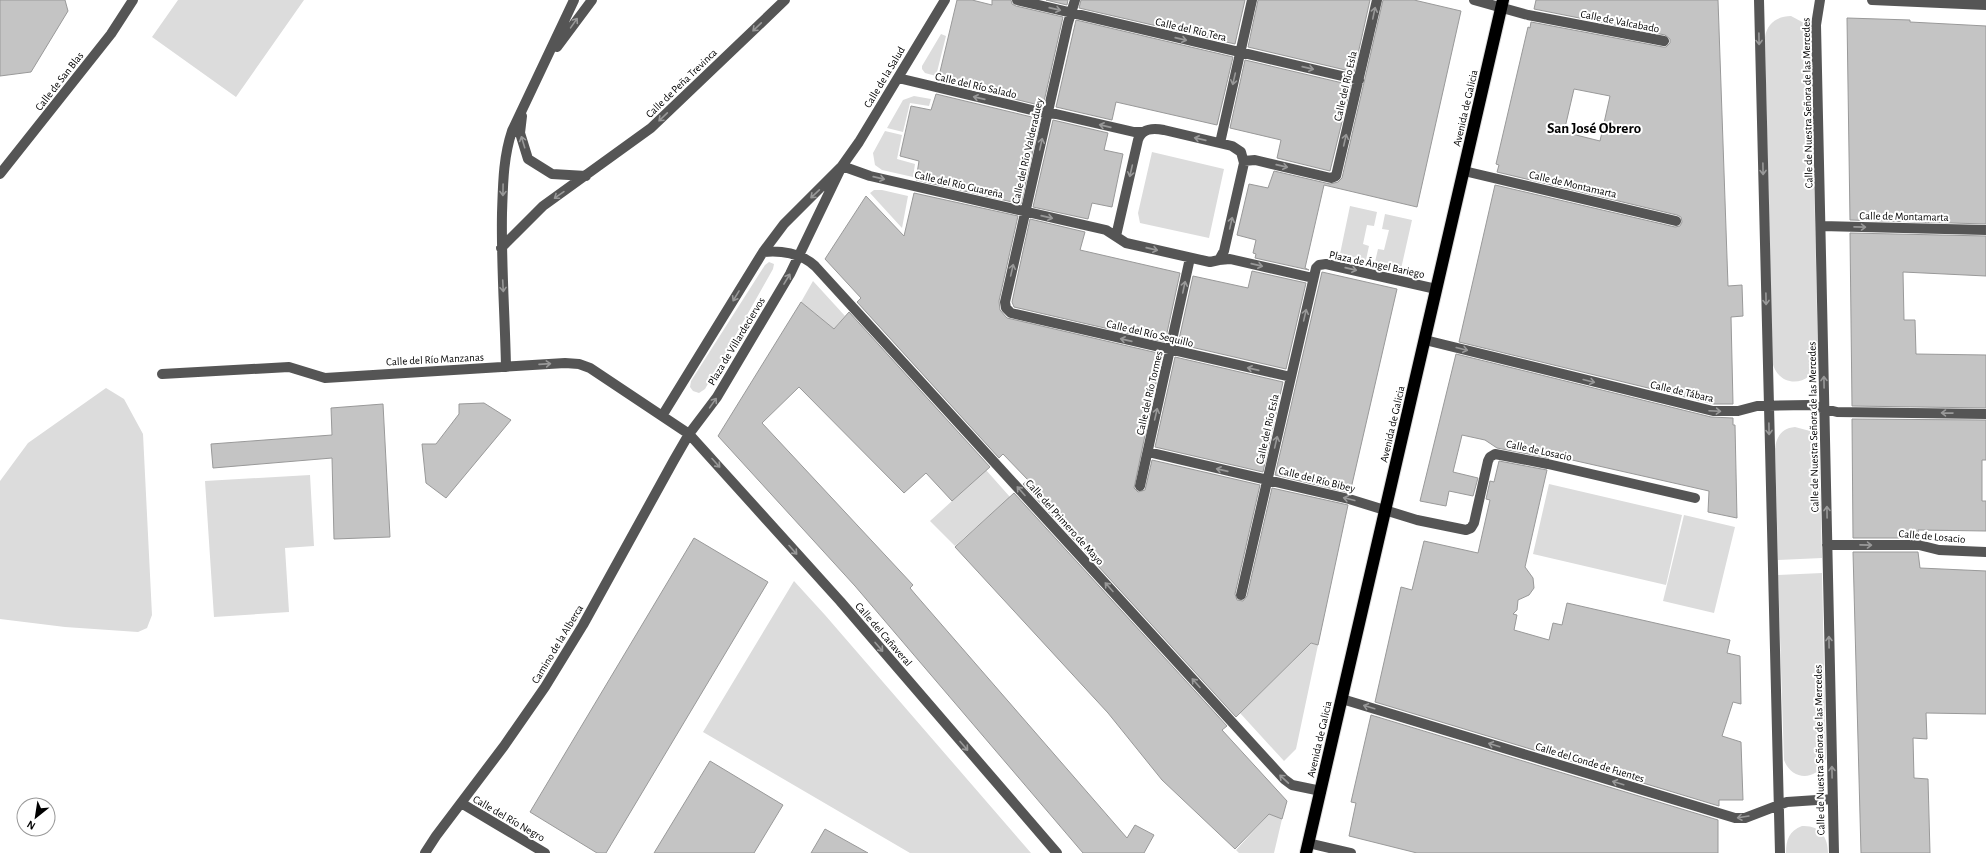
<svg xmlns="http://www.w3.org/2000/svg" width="1986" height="853" viewBox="0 0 1986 853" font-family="'Alegreya Sans',sans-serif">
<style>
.green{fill:#dcdcdc}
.building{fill:#c4c4c4;stroke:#999;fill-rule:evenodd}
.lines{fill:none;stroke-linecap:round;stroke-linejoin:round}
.highway-casing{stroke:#dbdbdb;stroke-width:14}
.minor{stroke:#555;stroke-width:10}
.highway{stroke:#000;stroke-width:12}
.oneway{stroke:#999}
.labels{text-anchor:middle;stroke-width:4;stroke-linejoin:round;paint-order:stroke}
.street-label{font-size:11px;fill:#000;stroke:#fff}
.district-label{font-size:15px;font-weight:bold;fill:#000;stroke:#fff}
</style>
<rect width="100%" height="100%" fill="#fff"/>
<path class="green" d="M178 0H304L236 97 152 37Z
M1791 16 1804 23 1811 36 1818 360C1813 387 1778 390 1772 361L1765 37C1767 23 1778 16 1791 16Z
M941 34 946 36 936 76 925 73 922 69V66Z
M914 96 931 99 929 106 910 103 903 132 887 128 903 100Z
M885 131 902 135 897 159 915 164 913 177 882 170 875 165 873 153Z
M1152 152 1224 169 1209 238 1140 223 1138 213Z
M874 190H882L908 196 902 228 870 193Z
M1350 206 1377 212 1374 226 1367 225 1363 244 1369 246 1366 260 1340 254Z
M1385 214 1412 220 1401 269 1375 262 1378 249 1384 250 1389 230 1382 229Z
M769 262 774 264 773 269 705 389 699 393 693 391 690 387 691 381 765 265Z
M813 281 845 316 834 329 801 302Z
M106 388 124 399 143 434 152 615 147 628 138 632 65 627 0 619V481L28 443Z
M1795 427 1810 431 1819 445 1822 558 1778 560 1775 449C1776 437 1782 428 1795 427Z
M986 470 1010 497 955 546 930 521Z
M310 475 314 546 285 548 289 612 214 617 205 481Z
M1549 484 1682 515 1666 585 1533 554Z
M1684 515 1735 527 1714 613 1663 601Z
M1822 573 1826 758C1819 781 1792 782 1784 760L1778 575Z
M794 581 825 615 1031 853H910L703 732Z
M1293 639 1318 645 1296 749 1284 761 1240 713 1294 660Z
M1269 814 1282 819 1274 853H1239L1236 850Z
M1802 826C1820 825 1828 837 1828 853H1786C1786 840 1789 831 1802 826Z"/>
<path class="building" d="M0 0H65L68 11 31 72 0 76Z
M957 0H972L992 5V0H1011L1012 4 1016 6 1063 17 1043 106 940 81 941 77 939 76Z
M1046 0H1068L1067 5Z
M1081 0H1245L1235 44 1079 8Z
M1258 0H1370L1354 72 1248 47Z
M1383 0H1414L1461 11 1417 207 1324 185 1305 268 1309 270 1255 258 1256 254 1253 253 1256 240 1237 235 1249 184 1268 188 1274 171 1330 184 1338 182 1342 178Z
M1536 0H1718L1728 286 1742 285 1743 316 1731 317 1733 404H1714L1459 342 1495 185 1675 227 1680 226 1682 222 1681 217 1677 215 1497 172 1499 165 1496 164 1528 27 1530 28 1531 22 1663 47H1666L1670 43V39L1665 35 1534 9ZM1574 89 1610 96 1600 141 1564 132Z
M1847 18 1910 20V22L1986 26V224L1850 220Z
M1076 20 1233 57 1217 125 1116 102 1112 120 1056 107Z
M1245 60 1351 85 1330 171 1277 158 1281 140 1230 128Z
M936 94 1040 119 1021 204 916 180 919 161 900 156 911 106 931 110Z
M1053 120 1108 133 1104 150 1123 154 1112 207 1092 203 1088 219 1033 207Z
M914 193 1018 216 999 301 1000 310 1007 318 1162 354 1134 488 1138 492 1145 490 1152 460 1260 485 1235 594 1237 600 1243 601 1247 596 1272 488 1348 505 1318 645 1311 643 1236 717 1023 484 1028 480 1003 454 999 458 857 302 861 298 825 259 866 196 904 236Z
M1030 219 1085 232 1080 250 1180 273 1165 342 1014 307 1012 302Z
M1850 233 1986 236V276L1903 272 1904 320H1915L1916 354 1986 355V408L1852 406Z
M1252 271 1306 283 1286 369 1178 344 1193 276 1248 288Z
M1322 272 1397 289 1350 493 1275 475Z
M801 302 834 329 849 312 990 467 952 501 926 473 904 493 799 387 762 423 913 585 910 588 915 594 1127 838 1135 825 1154 835 1144 853H1083L855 586 718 436Z
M1456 354 1711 417 1733 418V425H1735L1737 518 1708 512 1709 491 1550 455 1549 458 1497 448 1485 440 1462 435 1453 472 1478 478 1473 496 1449 491 1446 506 1420 501Z
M1175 357 1283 382 1263 472 1155 447Z
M484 403 511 420 446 498 426 483 422 444H436L459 414V404Z
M383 404 390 537 334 539 332 458 213 468 211 444 332 435 331 408Z
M1852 419 1986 420V460H1982V501H1986V531L1918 530 1919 538H1853Z
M1499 461 1547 470 1525 567 1533 578 1534 588 1529 595 1518 600 1517 610 1513 614 1517 615 1514 630 1549 640 1553 623 1562 625 1567 603 1730 640 1727 653 1740 656 1741 704 1733 702 1722 736 1741 742 1743 800H1719V806L1375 702 1401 587 1412 590 1424 541 1478 553 1490 500 1486 499 1490 481 1494 482Z
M1014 493 1227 726 1222 730 1287 801 1282 819 1269 814 1235 849 1162 780 1108 713 955 547Z
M694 538 768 582 606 853H597L530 812Z
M1853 552H1918L1920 568 1986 571V714L1926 713 1927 739 1913 738 1914 778 1928 779 1930 853H1861Z
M1371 715 1718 820V853H1417L1349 836 1356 803 1351 802Z
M710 761 783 805 754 853H654Z
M825 829 868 853H811Z"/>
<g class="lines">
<defs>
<path id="highway" d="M1306 853 1503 0"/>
</defs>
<use href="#highway" class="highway-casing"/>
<path class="minor" d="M1017 0 1359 80
M1075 0 1068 23 1005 302 1006 308 1011 313 1291 377
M1474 0 1528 15 1664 41
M1759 0 1780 853
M1820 0 1816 25 1834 853
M1872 0 1986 5
M557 47 592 0
M898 78 1040 112 1056 114 1134 132H1144
M522 116 520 133 528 159 552 174 586 176
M1220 143 1252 0
M1244 161 1255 160 1331 178 1336 176 1377 0
M842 166 870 176 1106 230 1126 243 1210 262 1219 260 1224 251 1244 163 1241 152 1232 146 1164 130C1153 128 1142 128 1138 140L1116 236
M1464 171 1676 221
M0 174 111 34 133 0
M1821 226 1986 230
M501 248 543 206 651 128 785 0
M763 252C780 250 801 253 815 266L1284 779 1292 785 1321 791
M1219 260 1230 259 1313 278
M1425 340 1713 411H1738L1757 406 1809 405 1837 412 1986 414
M506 367C505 316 501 264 502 213 503 185 503 158 512 131L574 0
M162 374 289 367 325 378 565 363 579 364 590 368 689 434 840 601 1057 853
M662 416 763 252 784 224 842 166 859 142 945 0
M1148 452 1349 499 1417 520 1466 530 1471 528 1474 523 1488 461 1490 457 1495 454 1548 464 1695 498
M1140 486 1190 258
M1827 545H1919L1939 550 1986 552
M1241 595 1316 268 1319 265 1326 264 1436 289
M1342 699 1735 818H1745L1787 802 1832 799
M461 803 545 853
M1308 843 1351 853
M425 853 436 836 504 746 545 687 583 625 674 460 689 434 717 397 790 274 842 166"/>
<use href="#highway" class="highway"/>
</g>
<defs><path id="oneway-shaft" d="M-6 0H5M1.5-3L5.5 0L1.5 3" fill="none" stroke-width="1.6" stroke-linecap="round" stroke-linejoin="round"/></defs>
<g class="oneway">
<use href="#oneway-shaft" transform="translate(1055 9) rotate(13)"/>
<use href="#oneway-shaft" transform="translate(1374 13) rotate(-78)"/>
<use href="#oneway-shaft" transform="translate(574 23) rotate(-55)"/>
<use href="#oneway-shaft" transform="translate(757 27) rotate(136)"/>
<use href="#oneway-shaft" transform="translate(1181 39) rotate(13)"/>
<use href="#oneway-shaft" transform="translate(1759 39) rotate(89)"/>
<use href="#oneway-shaft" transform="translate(1308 68) rotate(13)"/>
<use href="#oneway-shaft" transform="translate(1234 79) rotate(103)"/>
<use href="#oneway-shaft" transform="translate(979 98) rotate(-167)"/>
<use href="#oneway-shaft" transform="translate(663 117) rotate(136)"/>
<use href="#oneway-shaft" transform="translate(1105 126) rotate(-167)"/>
<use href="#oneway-shaft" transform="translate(1200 139) rotate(-167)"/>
<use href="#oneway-shaft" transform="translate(1345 140) rotate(-77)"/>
<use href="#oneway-shaft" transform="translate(523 142) rotate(-107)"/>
<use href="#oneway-shaft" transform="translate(1041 144) rotate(-77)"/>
<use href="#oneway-shaft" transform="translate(1282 166) rotate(13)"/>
<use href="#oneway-shaft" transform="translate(1763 169) rotate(89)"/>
<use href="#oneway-shaft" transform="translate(1131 171) rotate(103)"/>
<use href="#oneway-shaft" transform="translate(879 178) rotate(13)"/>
<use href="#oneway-shaft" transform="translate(503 190) rotate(91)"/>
<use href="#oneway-shaft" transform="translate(815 194) rotate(137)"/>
<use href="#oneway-shaft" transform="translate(559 195) rotate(145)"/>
<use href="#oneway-shaft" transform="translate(1047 217) rotate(13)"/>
<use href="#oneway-shaft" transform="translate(1231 223) rotate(-77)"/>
<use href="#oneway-shaft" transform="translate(1860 227) rotate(1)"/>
<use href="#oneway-shaft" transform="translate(1152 249) rotate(13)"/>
<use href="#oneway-shaft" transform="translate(1257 265) rotate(13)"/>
<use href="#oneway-shaft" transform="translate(1351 269) rotate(13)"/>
<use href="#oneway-shaft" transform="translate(1012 270) rotate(-77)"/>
<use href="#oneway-shaft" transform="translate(787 279) rotate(-59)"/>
<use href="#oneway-shaft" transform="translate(503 286) rotate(87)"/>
<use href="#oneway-shaft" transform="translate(1184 287) rotate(-78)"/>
<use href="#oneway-shaft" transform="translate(736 296) rotate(121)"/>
<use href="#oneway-shaft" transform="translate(1766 299) rotate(89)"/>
<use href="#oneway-shaft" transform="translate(1305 315) rotate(-77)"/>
<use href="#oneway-shaft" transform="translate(1126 340) rotate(-167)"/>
<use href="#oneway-shaft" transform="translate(1462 349) rotate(14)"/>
<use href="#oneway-shaft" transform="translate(545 364) rotate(-4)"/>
<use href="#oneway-shaft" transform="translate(1253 369) rotate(-167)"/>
<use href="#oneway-shaft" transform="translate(1589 381) rotate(14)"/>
<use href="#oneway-shaft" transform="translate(1824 382) rotate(-91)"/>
<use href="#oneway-shaft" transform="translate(713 403) rotate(-55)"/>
<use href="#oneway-shaft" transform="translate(1715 411) rotate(3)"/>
<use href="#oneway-shaft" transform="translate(1947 413) rotate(-179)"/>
<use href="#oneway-shaft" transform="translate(1156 414) rotate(-77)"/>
<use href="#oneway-shaft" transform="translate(1769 429) rotate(89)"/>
<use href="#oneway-shaft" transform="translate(1276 442) rotate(-77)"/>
<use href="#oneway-shaft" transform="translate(716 463) rotate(48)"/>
<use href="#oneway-shaft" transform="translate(1222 470) rotate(-167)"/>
<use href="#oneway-shaft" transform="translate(1021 491) rotate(-132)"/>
<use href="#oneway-shaft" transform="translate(1349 499) rotate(-166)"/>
<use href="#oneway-shaft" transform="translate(1827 512) rotate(-91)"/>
<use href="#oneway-shaft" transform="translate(1866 545) rotate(1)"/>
<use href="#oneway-shaft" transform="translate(793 550) rotate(48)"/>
<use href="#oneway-shaft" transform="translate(1109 587) rotate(-132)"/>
<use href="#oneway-shaft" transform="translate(1829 642) rotate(-91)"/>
<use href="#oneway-shaft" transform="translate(879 647) rotate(49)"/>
<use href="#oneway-shaft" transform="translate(1196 683) rotate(-132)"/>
<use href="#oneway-shaft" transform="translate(1369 707) rotate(-163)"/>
<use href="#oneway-shaft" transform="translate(1494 745) rotate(-163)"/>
<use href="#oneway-shaft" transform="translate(964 746) rotate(49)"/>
<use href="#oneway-shaft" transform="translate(1832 772) rotate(-91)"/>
<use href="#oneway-shaft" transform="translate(1284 779) rotate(-137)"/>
<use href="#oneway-shaft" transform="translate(1618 783) rotate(-163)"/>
<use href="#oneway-shaft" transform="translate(1743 817) rotate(171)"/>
</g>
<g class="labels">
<g class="street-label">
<text transform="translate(1620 21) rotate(11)" y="4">Calle de Valcabado</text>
<text transform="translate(1191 29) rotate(13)" y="4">Calle del Río Tera</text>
<text transform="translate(884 77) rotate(-59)" y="4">Calle de la Salud</text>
<text transform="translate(59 81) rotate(-52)" y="4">Calle de San Blas</text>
<text transform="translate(681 83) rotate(-44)" y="4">Calle de Peña Trevinca</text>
<text transform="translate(976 85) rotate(13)" y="4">Calle del Río Salado</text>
<text transform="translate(1345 86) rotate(-77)" y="4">Calle del Río Esla</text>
<text transform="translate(1807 103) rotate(-91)" y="4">Calle de Nuestra Señora de las Mercedes</text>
<text transform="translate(1465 108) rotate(-77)" y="4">Avenida de Galicia</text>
<text transform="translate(1027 151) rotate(-77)" y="4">Calle del Río Valderaduey</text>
<text transform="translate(959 184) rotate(13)" y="4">Calle del Río Guareña</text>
<text transform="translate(1573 184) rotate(13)" y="4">Calle de Montamarta</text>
<text transform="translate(1904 216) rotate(1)" y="4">Calle de Montamarta</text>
<text transform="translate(1377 264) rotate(12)" y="4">Plaza de Ángel Bariego</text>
<text transform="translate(1150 333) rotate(13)" y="4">Calle del Río Sequillo</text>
<text transform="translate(736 341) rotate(-59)" y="4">Plaza de Villardeciervos</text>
<text transform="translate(435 359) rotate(-3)" y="4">Calle del Río Manzanas</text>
<text transform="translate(1682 391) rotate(13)" y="4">Calle de Tábara</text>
<text transform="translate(1149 393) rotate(-77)" y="4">Calle del Río Tormes</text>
<text transform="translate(1392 424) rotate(-77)" y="4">Avenida de Galicia</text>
<text transform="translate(1813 427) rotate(-91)" y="4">Calle de Nuestra Señora de las Mercedes</text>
<text transform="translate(1267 429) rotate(-77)" y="4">Calle del Río Esla</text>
<text transform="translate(1539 450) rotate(12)" y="4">Calle de Losacio</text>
<text transform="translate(1317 479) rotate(14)" y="4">Calle del Río Bibey</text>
<text transform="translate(1065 522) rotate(48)" y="4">Calle del Primero de Mayo</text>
<text transform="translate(1932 536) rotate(5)" y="4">Calle de Losacio</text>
<text transform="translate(884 634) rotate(49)" y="4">Calle del Cañaveral</text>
<text transform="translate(557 644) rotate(-59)" y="4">Camino de la Alberca</text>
<text transform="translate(1319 739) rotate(-77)" y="4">Avenida de Galicia</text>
<text transform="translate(1819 750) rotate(-91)" y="4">Calle de Nuestra Señora de las Mercedes</text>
<text transform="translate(1590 762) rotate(17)" y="4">Calle del Conde de Fuentes</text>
<text transform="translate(509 818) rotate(30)" y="4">Calle del Río Negro</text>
</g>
<g class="district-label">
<text x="1594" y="133">San José Obrero</text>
</g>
</g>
<g transform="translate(36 817) rotate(210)"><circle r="19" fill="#ffffff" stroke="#999999"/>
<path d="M0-3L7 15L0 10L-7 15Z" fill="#000000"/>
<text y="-6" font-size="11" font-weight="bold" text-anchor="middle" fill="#000000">N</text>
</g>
</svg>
